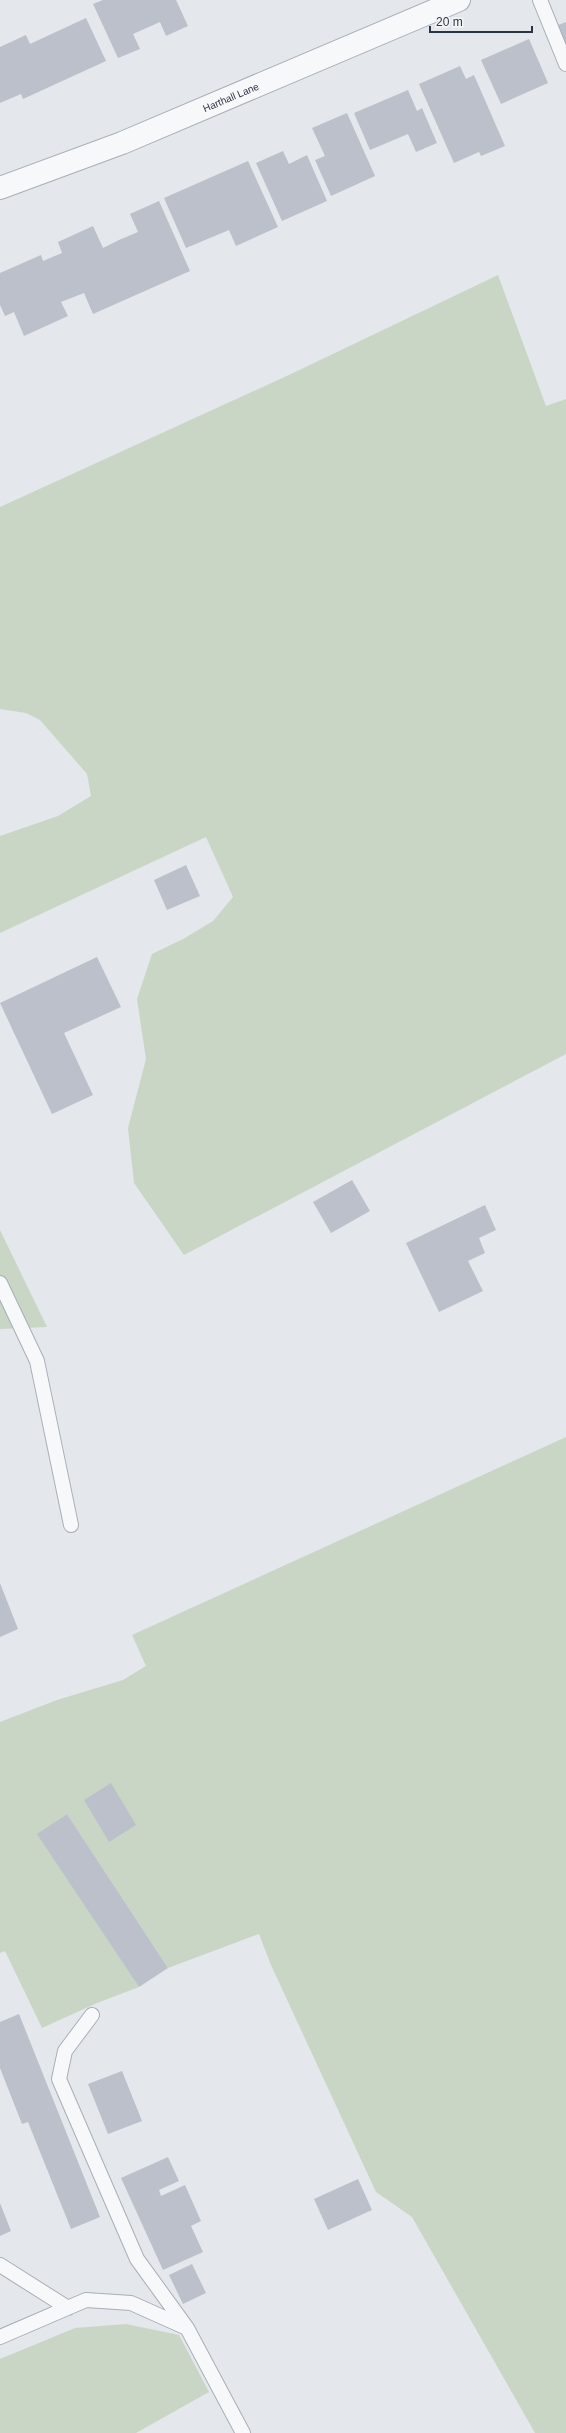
<svg xmlns="http://www.w3.org/2000/svg" width="566" height="2433" viewBox="0 0 566 2433" font-family="Helvetica,sans-serif">
<style>
.green{fill:#c9d6c5}
.building{fill:#bbc0ca}
.lines{fill:none;stroke-linecap:round;stroke-linejoin:round}
.service-casing{stroke:#a9aeb7;stroke-width:16}
.minor-casing{stroke:#a9aeb7;stroke-width:24}
.service{stroke:#f7f8fa;stroke-width:14}
.minor{stroke:#f7f8fa;stroke-width:22}
.labels{text-anchor:middle;stroke-width:3;stroke-linejoin:round;paint-order:stroke}
.street-label{font-size:10px;fill:#2b3445;stroke:#f4f6f9}
</style>
<rect width="100%" height="100%" fill="#e4e7ec"/>
<path class="green" d="M498 275 546 406 566 399V1054L184 1255 134 1183 128 1128 146 1059 137 999 152 954 185 938 213 921 233 897 206 837 0 933V836L58 816 91 796 87 774 40 720 26 713 0 709V507L291 374Z
M0 1230 47 1327 0 1329Z
M566 1437V2433H535L412 2217 376 2192 271 1965 259 1934 168 1968 67 1814 38 1834 139 1987 97 2003 42 2028 5 1951 0 1953V1722L57 1700 123 1680 146 1666 132 1635Z
M126 2324 179 2335 209 2392 136 2433H0V2359L75 2328Z"/>
<path class="building" d="M103 0H176L188 26 166 36 160 22 133 34 140 49 118 58 93 4Z
M86 18 106 61 23 99 21 94 0 103V47L26 35 30 44Z
M566 22V44L558 25Z
M529 39 548 83 501 104 481 60Z
M460 66 466 79 474 75 505 146 481 156 479 152 454 163 419 84Z
M408 90 417 111 422 108 437 143 416 152 408 134 370 150 354 113Z
M347 113 375 176 331 196 315 160 325 156 312 128Z
M283 151 289 164 307 155 327 201 282 221 256 163Z
M248 161 278 227 236 246 229 230 186 248 164 198Z
M159 201 190 271 93 314 84 293 61 302 68 316 24 336 14 312 5 316 0 305V273L41 255 43 261 62 253 58 242 93 226 103 248 119 240 138 232 130 214Z
M186 865 200 896 167 910 154 880Z
M97 957 121 1007 64 1033 93 1095 52 1114 0 1003Z
M352 1180 370 1211 331 1233 313 1202Z
M485 1205 496 1230 479 1238 485 1253 468 1261 483 1291 439 1312 406 1243Z
M0 1583 18 1629 0 1637Z
M111 1783 136 1825 109 1842 84 1800Z
M67 1814 168 1968 139 1987 37 1834Z
M19 2014 100 2217 71 2229 28 2122 22 2124 0 2068V2022Z
M122 2071 142 2121 108 2134 88 2084Z
M168 2157 179 2181 159 2190 161 2196 185 2185 201 2221 191 2226 203 2252 163 2270 121 2178Z
M358 2179 372 2210 328 2230 314 2199Z
M0 2203 11 2231 0 2236Z
M192 2264 206 2293 183 2304 169 2275Z"/>
<g class="lines">
<defs>
<path id="service" d="M540 0 566 64
M0 1283 37 1361 71 1525
M92 2015 65 2051 59 2079 137 2259 187 2328
M0 2265 68 2308
M0 2337 86 2300 131 2303 187 2328 243 2433"/>
<g id="minor">
<path id="s1" d="M0 188 122 143 459 0"/>
</g>
</defs>
<use href="#service" class="service-casing"/>
<use href="#minor" class="minor-casing"/>
<use href="#service" class="service"/>
<use href="#minor" class="minor"/>
</g>
<g class="labels">
<g class="street-label">
<text dy="4" stroke="none"><textPath href="#s1" startOffset="248">Harthall Lane</textPath></text>
</g>
</g>
<path d="M430 26v6h102v-6" fill="none" stroke="#2b3445" stroke-width="2"/>
<text x="436" y="26" font-size="12" fill="#2b3445" stroke="#f4f6f9" stroke-width="3" paint-order="stroke">20 m</text>
</svg>
